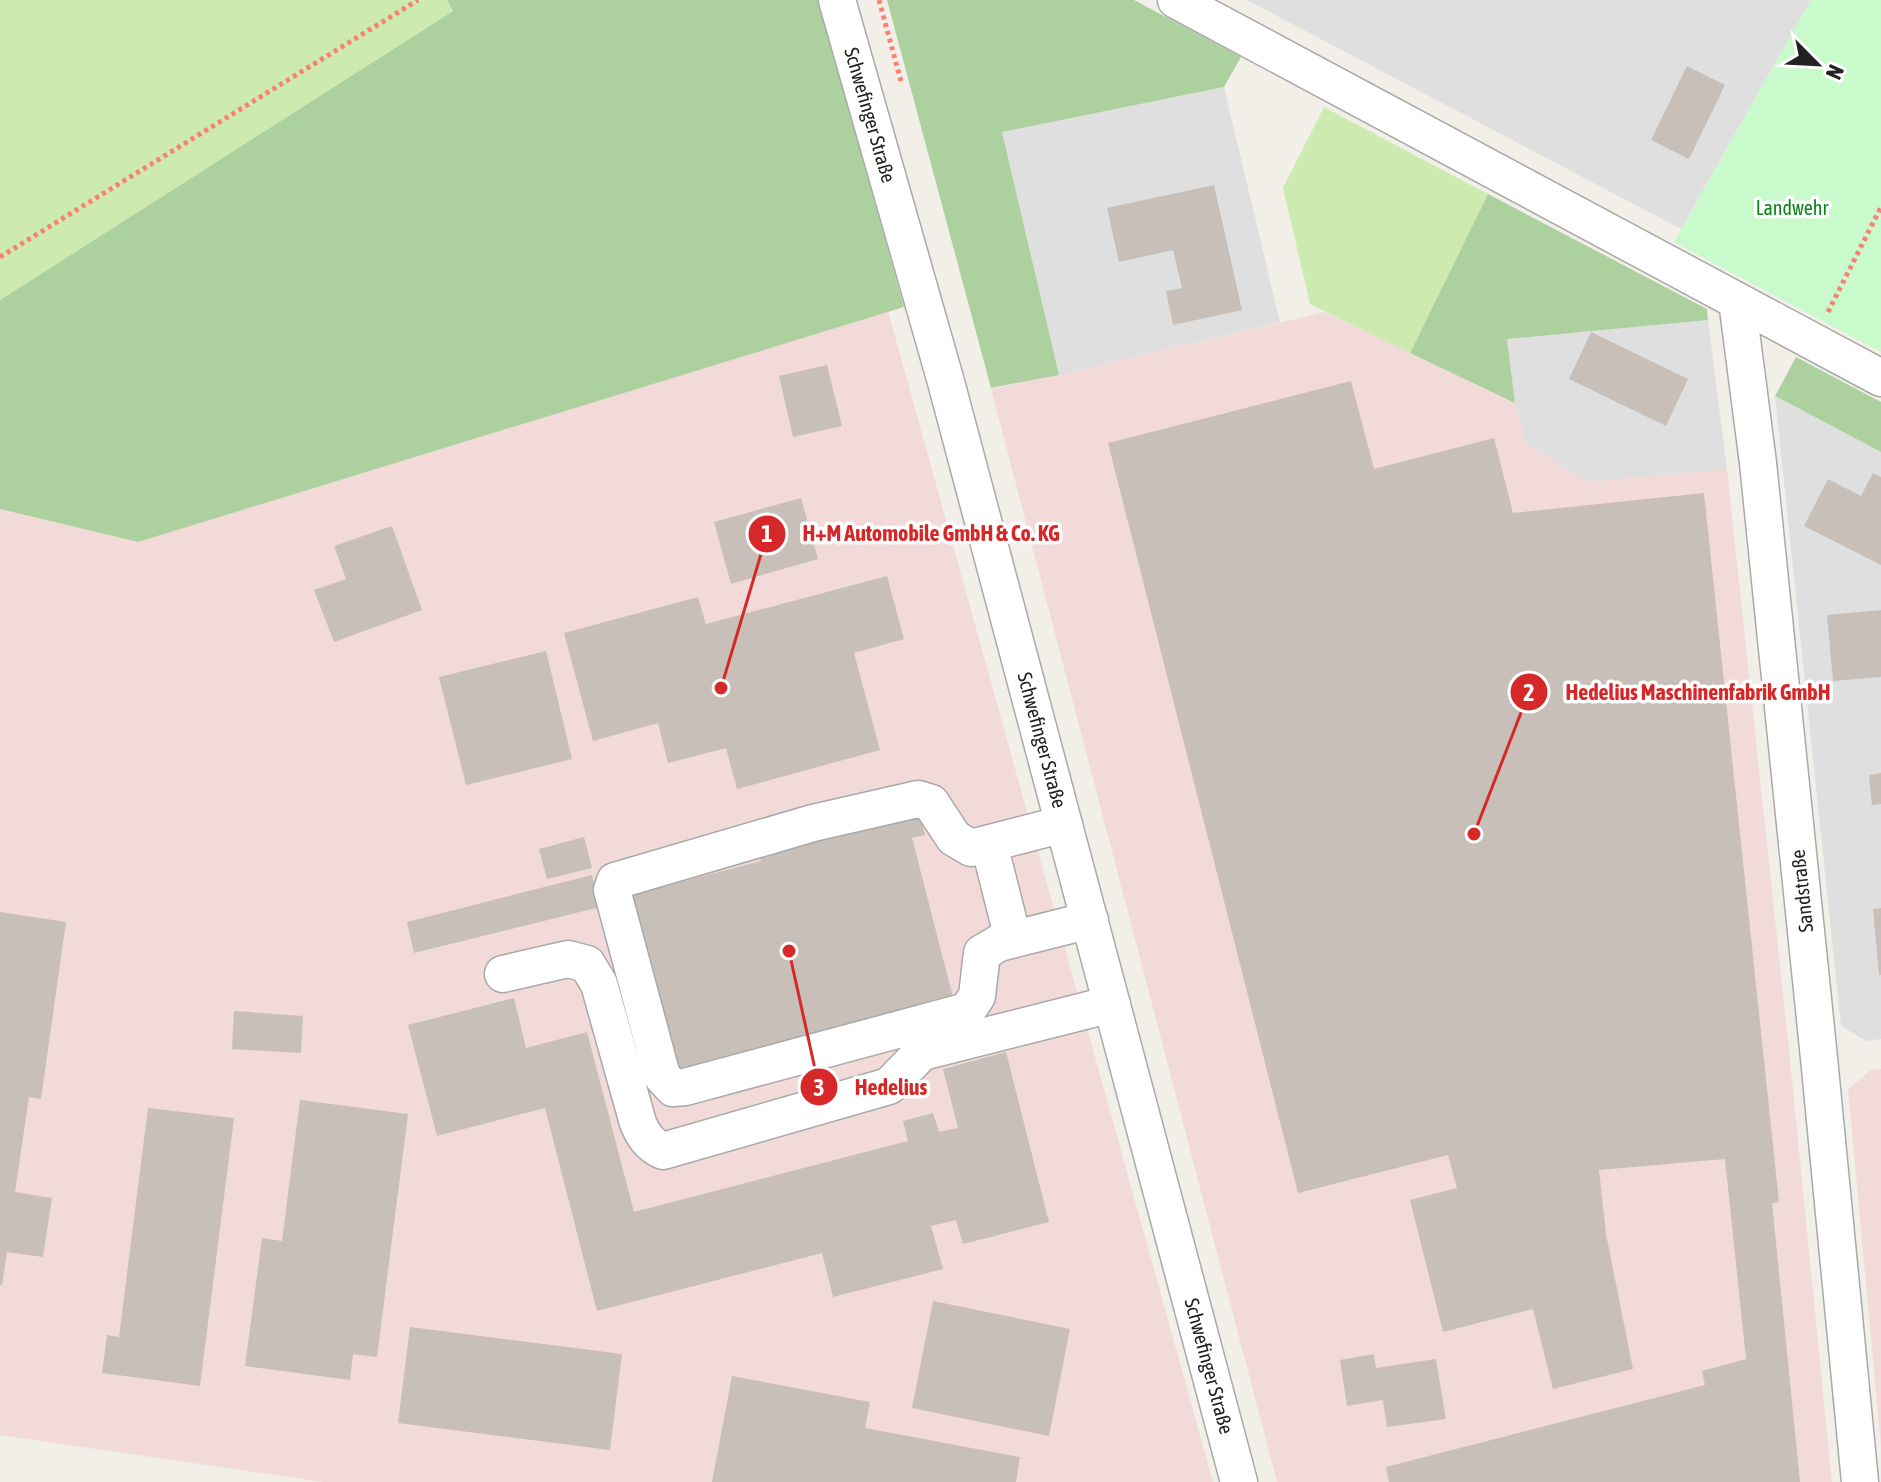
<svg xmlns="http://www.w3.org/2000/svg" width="1881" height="1482" viewBox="0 0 1881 1482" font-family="'Asap Condensed',sans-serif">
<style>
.residential{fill:#e0dfdf}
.commercial{fill:#f2dad9}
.grass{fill:#cdebb0}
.forest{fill:#add19e}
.park{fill:#c8facc}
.building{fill:#c7bfb8}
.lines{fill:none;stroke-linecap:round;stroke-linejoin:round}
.minor-casing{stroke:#a9a9a9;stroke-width:39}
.path{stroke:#fa8072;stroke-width:5;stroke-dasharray:4 4;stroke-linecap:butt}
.minor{stroke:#fff;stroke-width:36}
.labels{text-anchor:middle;stroke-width:7;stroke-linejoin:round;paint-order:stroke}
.street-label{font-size:20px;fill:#222;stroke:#fff}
.park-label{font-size:20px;fill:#0c8416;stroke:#fff}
.leader{fill:none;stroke:#d62828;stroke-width:3}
.callout-dot{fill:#d62828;stroke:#fff;stroke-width:3}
.mark-label{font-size:24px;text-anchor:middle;font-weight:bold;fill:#fff}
.callout-label{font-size:22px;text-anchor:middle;font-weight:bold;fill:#d62828;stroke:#fff;stroke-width:7;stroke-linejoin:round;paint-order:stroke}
</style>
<rect width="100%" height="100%" fill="#f2efe9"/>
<path class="residential" d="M1247 0H1811L1681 229Z
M1224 87 1280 322 1059 375 1002 132Z
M1708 320 1727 469 1589 482 1525 443 1515 403 1506 339Z
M1775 396 1881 452V1039L1866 1041 1841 1026Z"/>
<path class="commercial" d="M888 311 1213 1482H323L0 1435V509L138 542Z
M1325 312 1515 403 1525 443 1589 482 1727 469 1789 1050 1832 1482H1277L991 389 1059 375Z
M1881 1069V1446L1848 1089 1871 1070Z"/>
<path class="grass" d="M0 0H447L453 11 0 300Z
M1324 107 1488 194 1410 353 1310 304 1283 188Z"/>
<path class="forest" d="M447 0H818L904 307 138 542 0 509V300L453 11Z
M887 0H1134L1241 57 1224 87 1002 132 1059 375 991 388Z
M1488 194 1707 309 1708 320 1507 339 1515 403 1410 353Z
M1796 357 1881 402V452L1775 396Z"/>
<path class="park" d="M1811 0H1881V352L1674 242Z"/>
<path class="building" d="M1687 66 1725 85 1689 159 1651 140Z
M1214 185 1242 310 1173 325 1166 291 1182 288 1173 250 1119 262 1107 208Z
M1591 332 1688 379 1666 426 1569 379Z
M827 365 842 426 793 437 779 376Z
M1351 381 1374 469 1494 438 1513 513 1704 493 1779 1202 1772 1203 1800 1482H1389L1386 1467 1705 1385 1702 1371 1746 1359 1725 1159 1599 1170 1606 1234 1633 1369 1553 1389 1533 1309 1443 1332 1410 1200 1457 1188 1448 1155 1298 1193 1108 443Z
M1873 473 1881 477V565L1804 526 1828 479 1861 496Z
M801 498 818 559 731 584 714 522Z
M392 526 422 610 334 642 314 590 346 579 334 546Z
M887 576 904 639 854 653 880 750 737 789 726 748 668 763 658 723 593 741 564 633 698 597 706 624Z
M1881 610V677L1833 681 1827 615Z
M546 651 572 759 466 785 439 677Z
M1881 773V804L1872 805 1869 775Z
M918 808 925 835 912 838 955 1005 671 1081 623 897 761 861 758 850Z
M584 837 592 868 547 879 539 849Z
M592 875 600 907 414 953 407 922Z
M1881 908V975H1879L1873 909Z
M0 912 66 922 41 1099 29 1097 15 1192 52 1198 43 1257 7 1252 2 1285H0Z
M514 998 526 1048 587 1032 634 1212 908 1141 903 1121 933 1113 939 1132 958 1128 943 1069 1006 1052 1049 1222 963 1244 956 1220 931 1226 943 1269 833 1297 822 1253 597 1311 545 1108 437 1136 408 1025Z
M234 1011 303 1016 301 1053 232 1049Z
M300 1100 408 1114 377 1357 353 1354 350 1380 245 1366 262 1238 282 1241Z
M148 1108 234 1118 200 1386 102 1373 107 1335 119 1337Z
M933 1301 1070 1329 1049 1436 912 1408Z
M410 1327 622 1354 610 1450 398 1423Z
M1374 1354 1376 1368 1436 1359 1446 1419 1387 1427 1383 1400 1347 1406 1340 1360Z
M732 1376 870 1402 865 1428 1020 1457 1016 1482H712Z"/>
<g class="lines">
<defs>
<path id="minor" d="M837 0 946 382 1239 1482
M1176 0 1881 378
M1737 301 1758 463 1819 1058 1860 1482
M1064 824 971 848 954 838 931 803 918 799 813 823 615 881 612 890 662 1076 673 1088 685 1087 967 1011 977 996 982 953 999 943 1090 920
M989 844 1013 939
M503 974 568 959 587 964 599 984 638 1123C644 1137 650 1145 663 1151L889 1086 922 1052 1112 1004"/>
</defs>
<use href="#minor" class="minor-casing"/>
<path class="path" d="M879 0 902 85
M0 257 418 0
M1828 312 1881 207"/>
<use href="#minor" class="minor"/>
</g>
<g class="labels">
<g class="street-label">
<text transform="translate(870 115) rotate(74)" y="7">Schwefinger Straße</text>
<text transform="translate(1042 740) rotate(75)" y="7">Schwefinger Straße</text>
<text transform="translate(1802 891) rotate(-96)" y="7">Sandstraße</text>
<text transform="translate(1209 1366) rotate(75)" y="7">Schwefinger Straße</text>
</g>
<g class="park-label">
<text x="1792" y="215">Landwehr</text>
</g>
</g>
<path class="leader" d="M721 688L767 534M1474 834L1529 692M789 951L819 1087"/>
<g class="callout-dot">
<circle cx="721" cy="688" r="8"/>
<circle cx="1474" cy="834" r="8"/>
<circle cx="789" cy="951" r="8"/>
<circle cx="767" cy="534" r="20"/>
<circle cx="1529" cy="692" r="20"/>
<circle cx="819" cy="1087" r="20"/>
</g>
<g class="mark-label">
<text x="767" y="542">1</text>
<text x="1529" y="701">2</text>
<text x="819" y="1096">3</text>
</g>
<g class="callout-label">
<text x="931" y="541">H+M Automobile GmbH &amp; Co. KG</text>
<text x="1698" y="700">Hedelius Maschinenfabrik GmbH</text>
<text x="891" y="1095">Hedelius</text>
</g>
<g transform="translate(1817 64) rotate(114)" stroke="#ffffff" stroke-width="6" paint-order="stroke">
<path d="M0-6L14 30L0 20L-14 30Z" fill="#222222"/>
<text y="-12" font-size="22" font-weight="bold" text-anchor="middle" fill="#222222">N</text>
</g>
</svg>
